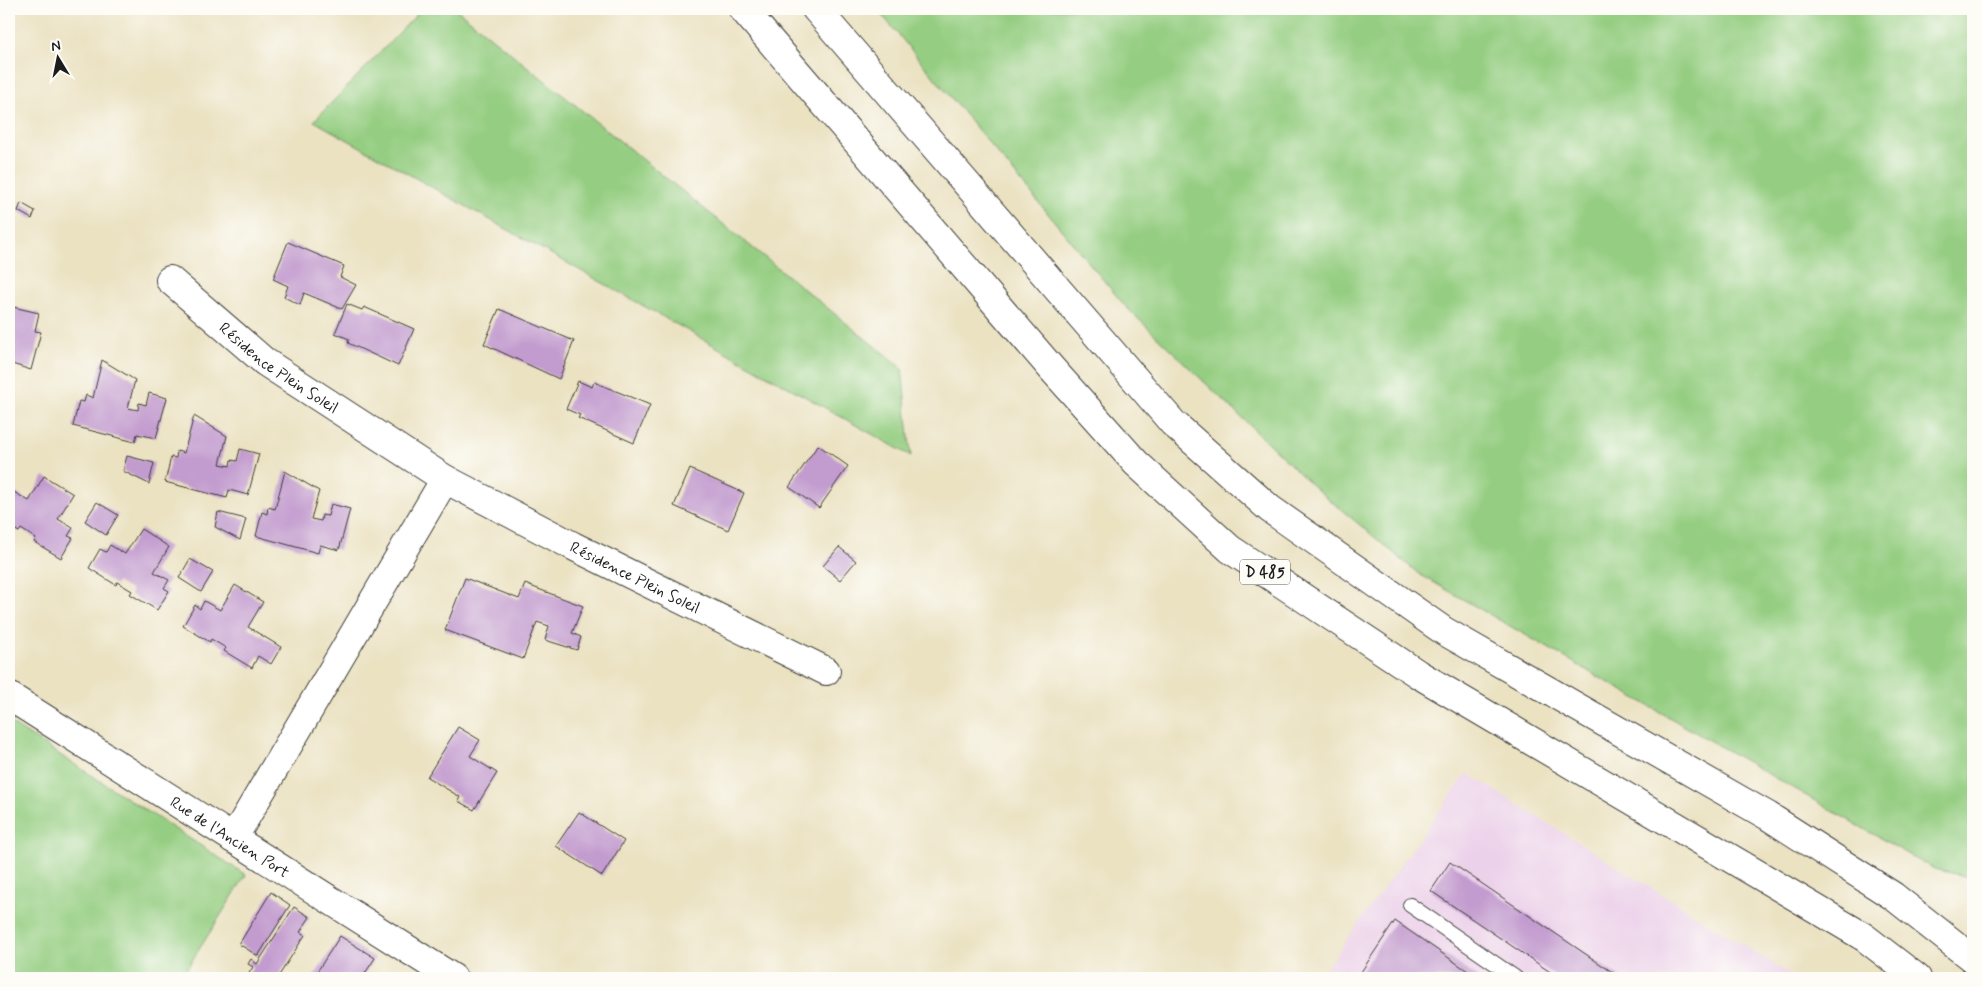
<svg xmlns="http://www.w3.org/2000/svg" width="1982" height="987" viewBox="0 0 1982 987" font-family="Mynerve,sans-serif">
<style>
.built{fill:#ecd1ea}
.green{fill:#95ce82;stroke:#58754f}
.building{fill:#c39ccf}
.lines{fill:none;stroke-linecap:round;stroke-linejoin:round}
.service-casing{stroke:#3b3a35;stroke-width:16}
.minor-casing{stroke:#3b3a35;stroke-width:30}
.secondary-casing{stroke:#3b3a35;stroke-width:30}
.trunk-casing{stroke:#3b3a35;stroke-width:30}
.service{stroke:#fff;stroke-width:14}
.minor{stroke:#fff;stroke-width:28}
.secondary{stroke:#fff;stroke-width:28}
.trunk{stroke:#fff;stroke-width:28}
.labels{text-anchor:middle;stroke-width:4;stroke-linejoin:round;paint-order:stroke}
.shield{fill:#fdfcf7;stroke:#605f5e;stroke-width:1}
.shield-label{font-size:15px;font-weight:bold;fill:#1c1c1c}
.street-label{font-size:16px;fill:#1c1c1c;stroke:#fdfcf7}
</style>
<rect width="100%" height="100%" fill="#fdfcf7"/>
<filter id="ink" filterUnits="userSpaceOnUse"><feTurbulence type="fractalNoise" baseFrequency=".02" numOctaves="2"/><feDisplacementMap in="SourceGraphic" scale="10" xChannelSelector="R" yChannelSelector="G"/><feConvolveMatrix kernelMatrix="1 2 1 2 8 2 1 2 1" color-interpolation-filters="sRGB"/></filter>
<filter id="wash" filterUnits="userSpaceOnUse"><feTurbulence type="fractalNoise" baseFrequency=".0096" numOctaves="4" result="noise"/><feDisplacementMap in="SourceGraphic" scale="20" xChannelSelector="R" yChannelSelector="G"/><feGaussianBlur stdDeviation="1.12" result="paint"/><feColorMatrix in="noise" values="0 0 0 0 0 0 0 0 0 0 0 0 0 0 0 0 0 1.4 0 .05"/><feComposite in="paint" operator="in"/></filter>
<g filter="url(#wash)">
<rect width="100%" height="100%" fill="#ebe2c2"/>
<path class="built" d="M1467 773 1796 978H1319Z"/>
<path class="green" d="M422 9H456L902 368 911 456 314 121Z
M877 9H1973V878L1934 869 1419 574 1314 487 1125 306Z
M9 722 246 875 181 978H9Z"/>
<g id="blocks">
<path class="building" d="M21 203 35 211 32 219 18 211Z
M288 242 344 266 340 277 356 285 342 309 304 293 300 305 284 297 288 286 273 279Z
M347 304 362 310 364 307 414 329 398 366 348 343 349 339 335 333Z
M13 307 39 313 35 331 41 332 31 370 9 363V323Z
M499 309 574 341 559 379 484 344Z
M102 360 135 380 128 408 138 410 139 403 146 405 149 393 167 398 156 438 137 434 135 442 73 426 79 401 84 402 86 395 93 398Z
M578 381 592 387 594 382 650 405 634 443 578 418 580 415 566 409Z
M194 416 227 436 220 464 230 466 231 460 237 461 240 449 259 454 248 495 229 490 227 498 165 482 171 457 176 458 177 451 184 453Z
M818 445 848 466 819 508 789 487Z
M127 456 154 463 149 484 123 471Z
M690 469 744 493 728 530 674 506Z
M285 471 319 491 311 519 321 521 322 515 328 516 331 504 350 509 339 550 320 545 318 553 256 536 262 512 267 514 268 507 275 509Z
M44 476 73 494 58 519 73 528 68 536 73 538 61 558 34 542 36 539 29 534 21 529 19 532 9 526V489L29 501Z
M97 502 118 515 106 535 85 521Z
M218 512 246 519 240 540 215 527Z
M141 529 169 547 154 572 169 580 164 588 169 591 157 610 130 594 132 591 117 582 116 585 89 568 100 549 106 552 110 545 125 554Z
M839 547 856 561 840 580 823 566Z
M190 559 213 572 201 592 179 578Z
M465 578 519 599 525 584 583 606 572 633 581 637 577 650 545 640 549 626 537 622 523 659 445 630Z
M235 585 263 602 248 627 281 647 271 664 258 656 252 668 224 651 226 648 211 639 210 642 183 626 195 605 200 609 204 601 220 610Z
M458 727 480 740 470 756 497 773 474 810 458 801 460 797 427 777Z
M579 812 624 841 602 876 556 846Z
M1450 862 1621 978H1559L1431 891Z
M271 892 290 905 258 956 239 944Z
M294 907 310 917 300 932 305 935 278 977 280 978H246L253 967 248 964 251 959 257 964Z
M1395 921 1478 978H1357Z
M340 936 375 958 362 978H313Z"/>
</g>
</g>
<g filter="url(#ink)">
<use href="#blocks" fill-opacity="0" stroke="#3b3a35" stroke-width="1"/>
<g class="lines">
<defs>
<path id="service" d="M1410 905 1516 978"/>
<g id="minor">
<path id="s1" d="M170 280 265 362 445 479 233 839"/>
<path id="s2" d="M445 479 573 546 826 671"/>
</g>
<g id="secondary">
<path id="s3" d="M9 696 453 978"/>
</g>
<path id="trunk" d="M743 9 1052 369 1136 463 1230 549 1418 674 1864 937 1917 978
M816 9 1173 423 1270 509 1444 631 1768 816 1893 896 1973 959"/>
</defs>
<use href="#service" class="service-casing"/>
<use href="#minor" class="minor-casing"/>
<use href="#secondary" class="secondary-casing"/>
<use href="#trunk" class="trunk-casing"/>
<use href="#service" class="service"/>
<use href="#minor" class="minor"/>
<use href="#secondary" class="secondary"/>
<use href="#trunk" class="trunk"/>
</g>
</g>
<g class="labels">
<rect class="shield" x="1240" y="559.5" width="50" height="25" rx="4"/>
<g class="shield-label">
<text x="1265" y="577">D 485</text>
</g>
<g class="street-label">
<text dy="6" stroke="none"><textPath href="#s1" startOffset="140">Résidence Plein Soleil</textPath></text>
<text dy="6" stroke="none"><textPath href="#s2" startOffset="214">Résidence Plein Soleil</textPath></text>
<text dy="6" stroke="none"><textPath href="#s3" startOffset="262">Rue de l'Ancien Port</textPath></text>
</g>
</g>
<rect width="1982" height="987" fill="none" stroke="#fdfcf7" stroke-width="30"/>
<g transform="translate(58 58) rotate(350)" stroke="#fdfcf7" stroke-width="4" paint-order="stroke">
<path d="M0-4L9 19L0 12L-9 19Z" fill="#1c1c1c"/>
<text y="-8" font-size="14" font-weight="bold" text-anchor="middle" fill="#1c1c1c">N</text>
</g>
</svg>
